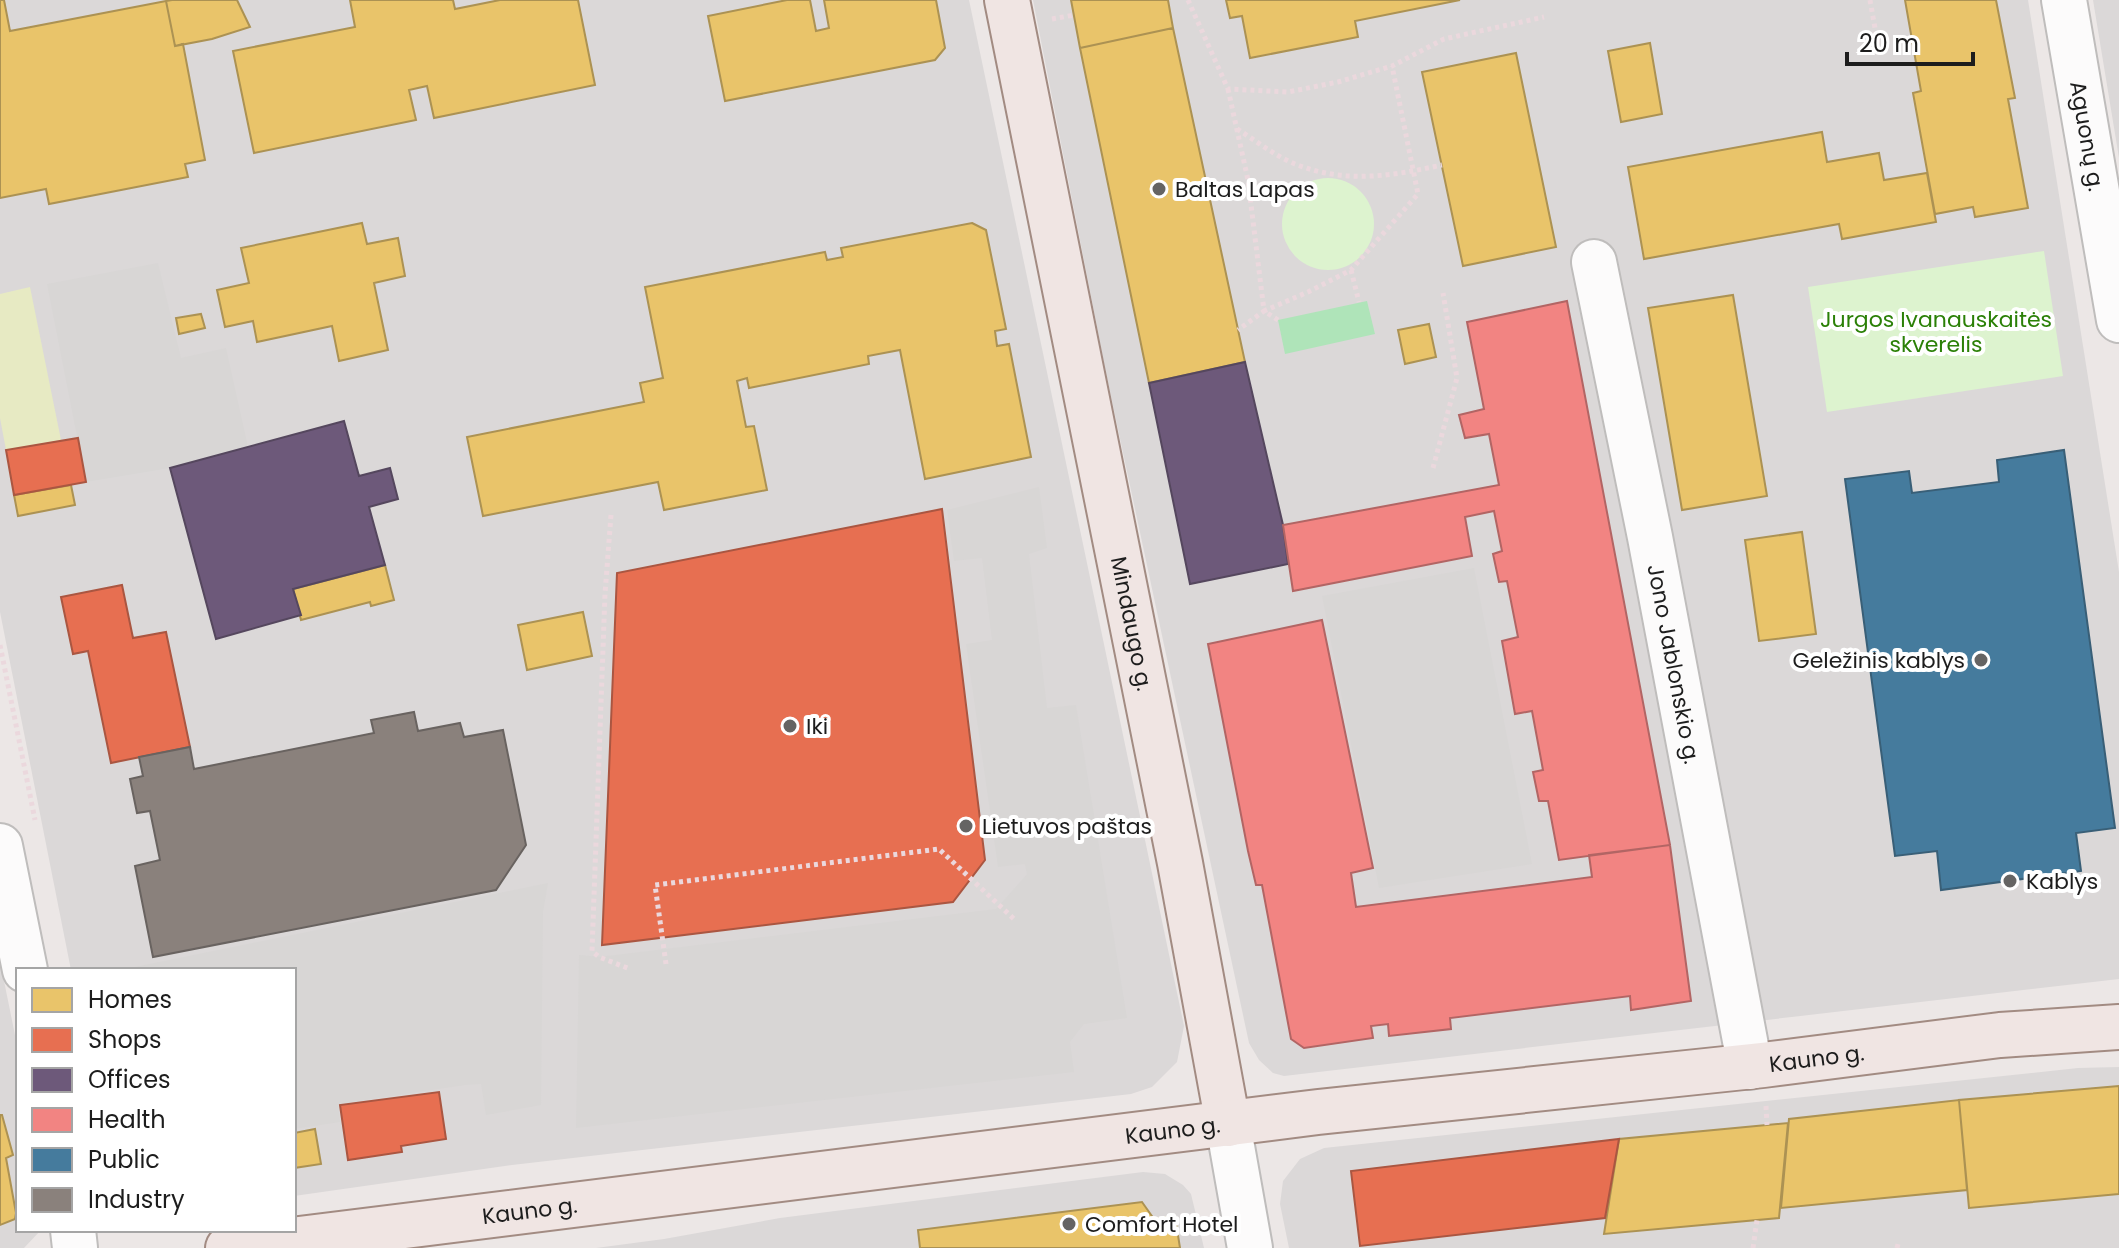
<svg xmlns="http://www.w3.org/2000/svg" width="2119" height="1248" viewBox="0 0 2119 1248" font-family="Poppins,sans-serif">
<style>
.residential{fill:#dbd8d8}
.grass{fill:#e7eac3}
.park{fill:#ddf3cf}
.pitch{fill:#afe4b9}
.parking{fill:#d8d6d5}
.homes{fill:#e9c46a;stroke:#ac9253;stroke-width:2}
.shops{fill:#e76f51;stroke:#aa5641;stroke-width:2}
.offices{fill:#6d597a;stroke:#55475e;stroke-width:2}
.health{fill:#f28482;stroke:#b26564;stroke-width:2}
.public{fill:#457b9d;stroke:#395f77;stroke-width:2}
.industry{fill:#8a817c;stroke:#696360;stroke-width:2}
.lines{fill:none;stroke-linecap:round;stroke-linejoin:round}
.minor-casing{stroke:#bfbdbc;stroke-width:48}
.major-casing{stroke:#a28b82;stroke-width:48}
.path{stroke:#ebd8dd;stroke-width:5;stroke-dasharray:4 4;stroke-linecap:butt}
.minor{stroke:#fcfbfb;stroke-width:44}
.major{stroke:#f0e5e3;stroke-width:44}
.poi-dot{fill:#656463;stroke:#fff;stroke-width:3}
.labels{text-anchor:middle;stroke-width:8;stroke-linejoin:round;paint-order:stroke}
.street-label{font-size:22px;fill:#1d1d1d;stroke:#fff}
.poi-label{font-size:22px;fill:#1d1d1d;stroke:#fff;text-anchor:start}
.park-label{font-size:22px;fill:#2b8007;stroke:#fff}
</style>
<rect width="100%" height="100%" fill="#ece7e6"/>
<path class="residential" d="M0 0H969L1184 1026 1177 1062 1152 1087 1131 1094 512 1165 294 1196V970H71L0 612Z
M1033 0H2028L2119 572V979L1284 1076 1273 1073 1259 1060 1249 1043 1106 373Z
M2093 0H2119V158Z
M0 961 18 1050V1230H41L24 1248H0Z
M2119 1067V1248H1289L1280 1204 1283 1181 1300 1159 1324 1148 2078 1068Z
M1143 1172 1165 1174 1183 1185 1191 1194 1204 1248H596L664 1239 780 1218Z"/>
<path class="grass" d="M30 287 61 440 6 450 0 418V294Z"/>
<path class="park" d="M1282 224a46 46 0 1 1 92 0a46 46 0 1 1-92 0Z
M2044 251 2063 376 1827 412 1808 287Z"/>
<path class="pitch" d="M1367 301 1375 334 1285 354 1278 320Z"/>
<path class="parking" d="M158 263 181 358 226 348 248 447 170 468 86 482 47 284Z
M1039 487 1047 548 1029 554 1047 708 1076 705 1127 1018 1084 1024 1070 1042 1074 1072 576 1128 579 955 599 957 996 909 1027 874 1025 864 998 867 966 644 992 640 982 558 954 561 947 510Z
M1474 568 1532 864 1379 888 1322 596Z
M548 883 543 912 541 1105 486 1115 481 1084 465 1085 338 1104 340 1122 294 1129V970H120Z"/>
<path class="homes" d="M0 0H4L10 31 166 1 175 46 183 44 205 160 185 164 188 177 49 204 46 189 0 198Z
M172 0H237L250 27 212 39 175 46 166 1Z
M350 0H453L455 9 500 0H578L595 85 434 118 427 86 409 90 416 120 254 153 233 51 355 27Z
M787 0H810L816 31 829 28 824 0H936L945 48 935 60 725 101 708 16Z
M1071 0H1168L1173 28 1080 48Z
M1226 0H1460L1355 21 1358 37 1250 58 1242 16 1230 18Z
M1905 0H1996L2015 98 2008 99 2028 208 1975 217 1973 207 1935 214 1913 93 1921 91Z
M1173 28 1245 362 1149 383 1080 48Z
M1650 43 1662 114 1621 122 1608 51Z
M1516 53 1556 247 1463 266 1422 72Z
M1822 132 1827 162 1879 153 1884 180 1927 173 1936 222 1842 239 1839 224 1644 259 1628 167Z
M362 223 367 244 398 238 405 276 374 283 388 350 339 361 332 326 257 342 253 321 225 327 217 290 249 283 241 248Z
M972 223 986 230 1006 329 995 331 997 346 1009 344 1031 457 925 479 900 350 868 356 869 364 749 388 747 378 737 381 746 427 754 426 767 490 664 510 658 482 483 516 467 437 644 402 640 383 663 378 645 287 825 252 827 260 843 257 841 248Z
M1733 295 1767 496 1682 510 1648 308Z
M201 314 205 328 179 334 176 318Z
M1429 324 1436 357 1405 364 1398 330Z
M71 485 75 505 18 516 14 495Z
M1802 532 1816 634 1759 641 1745 540Z
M385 565 394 600 371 606 370 602 301 620 293 589Z
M583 612 592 656 527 670 518 625Z
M2119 1086V1194L1969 1208 1959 1100Z
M1959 1100 1967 1190 1781 1208 1789 1119Z
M0 1115H2L13 1155 6 1158 16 1213 15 1219 0 1225Z
M1788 1123 1779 1218 1604 1234 1619 1139Z
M315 1129 321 1164 294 1168V1133Z
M1142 1202 1154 1219 1175 1216 1180 1248H920L918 1230Z"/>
<path class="shops" d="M78 438 86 482 14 495 6 450Z
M942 509 985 860 953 902 602 945 617 573Z
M122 585 133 638 166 632 190 747 111 763 88 651 73 654 61 597Z
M439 1092 446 1139 401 1146 402 1152 348 1160 340 1105Z
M1619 1139 1605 1218 1360 1246 1351 1171Z"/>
<path class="offices" d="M1245 362 1283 525 1288 564 1190 584 1149 383Z
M344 421 359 476 390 468 398 499 369 507 385 565 293 589 301 615 216 639 170 468Z"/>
<path class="health" d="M1567 301 1670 845 1559 860 1548 801H1539L1533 772 1543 770 1532 711 1515 714 1502 641 1518 637 1507 581 1499 582 1493 554 1502 551 1494 511 1465 517 1472 556 1293 591 1283 525 1499 485 1489 434 1465 438 1459 415 1484 409 1467 322Z
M1322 620 1373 868 1351 873 1356 907 1592 877 1589 855 1670 845 1691 1001 1631 1010 1630 996 1450 1018 1451 1029 1389 1036 1388 1024 1371 1026 1373 1038 1304 1048 1291 1039 1262 885H1256L1248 851 1208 644Z"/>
<path class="public" d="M2064 450 2115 828 2076 833 2081 871 1941 890 1937 851 1895 856 1845 479 1909 471 1912 493 1999 482 1997 460Z"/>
<path class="industry" d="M414 712 418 731 460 723 464 737 503 730 526 845 496 890 153 957 135 866 160 860 150 811 137 813 130 779 143 776 139 757 190 747 194 769 374 733 371 720Z"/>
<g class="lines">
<defs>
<g id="minor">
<path id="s1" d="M2064 0 2119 320"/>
<path id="s2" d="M1594 262 1650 537 1750 1067"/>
<path d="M0 846 25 970"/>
<path d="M1228 1124 1250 1248"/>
<path d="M73 1230 75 1248"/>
</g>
<g id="major">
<path id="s3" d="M1007 0 1180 863 1228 1124"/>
<path id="s4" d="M228 1248 1318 1112 1763 1065 2000 1035 2119 1027"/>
</g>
</defs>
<use href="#minor" class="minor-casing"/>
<use href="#major" class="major-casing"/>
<path class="path" d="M1188 0 1228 89 1288 92 1338 82 1392 66 1444 39 1544 17
M1870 0 1878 45
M1052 19 1074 15
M1228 89 1248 180 1264 311 1238 330
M1237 129C1255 140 1275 156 1295 164 1345 184 1392 176 1442 165
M1351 270 1359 302
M1278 320 1264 311 1308 292 1351 270 1418 194 1392 66
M1433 468 1457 378 1443 293
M611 515 605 594 592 951 599 957 630 969
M0 645 35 820
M666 964 655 885 939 849 1014 919
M1766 1106 1767 1125
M1753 1248 1757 1220
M1897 1248 1898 1244"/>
<use href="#minor" class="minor"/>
<use href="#major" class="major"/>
</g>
<g class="poi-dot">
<circle cx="1159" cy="189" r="8"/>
<circle cx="1981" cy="660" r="8"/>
<circle cx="790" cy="726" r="8"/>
<circle cx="966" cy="826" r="8"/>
<circle cx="2010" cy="881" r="8"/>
<circle cx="1069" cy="1224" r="8"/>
</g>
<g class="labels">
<g class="street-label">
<text dy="8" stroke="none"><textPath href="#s1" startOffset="138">Aguonų g.</textPath></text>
<text dy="8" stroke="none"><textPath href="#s3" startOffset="636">Mindaugo g.</textPath></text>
<text dy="8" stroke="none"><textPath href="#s2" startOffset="410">Jono Jablonskio g.</textPath></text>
<text dy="8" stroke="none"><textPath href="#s4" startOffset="1600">Kauno g.</textPath></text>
<text dy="8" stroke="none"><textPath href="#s4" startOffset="952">Kauno g.</textPath></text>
<text dy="8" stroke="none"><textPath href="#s4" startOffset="304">Kauno g.</textPath></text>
</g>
<g class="poi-label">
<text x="1175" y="197">Baltas Lapas</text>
<text x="1965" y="668" text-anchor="end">Geležinis kablys</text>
<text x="806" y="734">Iki</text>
<text x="982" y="834">Lietuvos paštas</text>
<text x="2026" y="889">Kablys</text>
<text x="1085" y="1232">Comfort Hotel</text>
</g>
<g class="park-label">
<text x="1936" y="327">Jurgos Ivanauskaitės<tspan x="1936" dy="25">skverelis</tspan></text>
</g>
</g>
<rect x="16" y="968" width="280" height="264" fill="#ffffff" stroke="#a5a5a5" stroke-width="2"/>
<rect x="32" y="988" width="40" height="24" fill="#e9c46a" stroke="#a5a5a5" stroke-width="2"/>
<text x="88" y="1008" font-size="24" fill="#1d1d1d">Homes</text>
<rect x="32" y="1028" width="40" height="24" fill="#e76f51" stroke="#a5a5a5" stroke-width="2"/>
<text x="88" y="1048" font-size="24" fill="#1d1d1d">Shops</text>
<rect x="32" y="1068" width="40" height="24" fill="#6d597a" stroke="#a5a5a5" stroke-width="2"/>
<text x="88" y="1088" font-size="24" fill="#1d1d1d">Offices</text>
<rect x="32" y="1108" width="40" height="24" fill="#f28482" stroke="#a5a5a5" stroke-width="2"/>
<text x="88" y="1128" font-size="24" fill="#1d1d1d">Health</text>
<rect x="32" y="1148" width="40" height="24" fill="#457b9d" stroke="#a5a5a5" stroke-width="2"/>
<text x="88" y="1168" font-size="24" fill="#1d1d1d">Public</text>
<rect x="32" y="1188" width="40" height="24" fill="#8a817c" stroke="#a5a5a5" stroke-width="2"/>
<text x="88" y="1208" font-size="24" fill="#1d1d1d">Industry</text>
<path d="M1847 52v12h126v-12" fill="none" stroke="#1d1d1d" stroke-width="4"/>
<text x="1859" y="52" font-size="24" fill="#1d1d1d" stroke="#ffffff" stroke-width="6" paint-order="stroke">20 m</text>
</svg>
